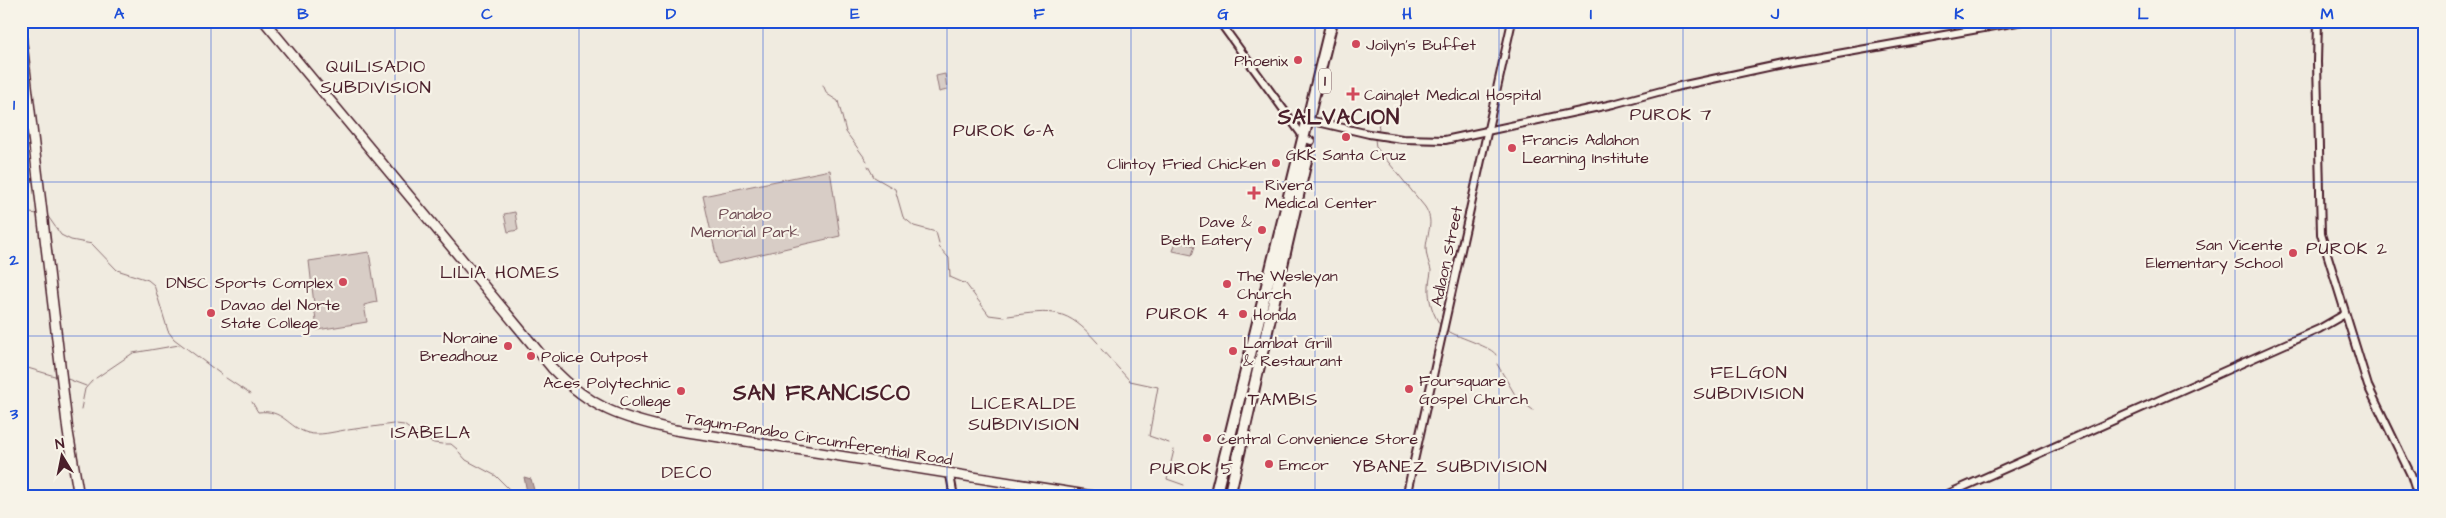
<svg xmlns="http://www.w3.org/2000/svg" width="2446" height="518" viewBox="0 0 2446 518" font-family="'Architects Daughter',sans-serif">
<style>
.green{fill:#d8cdc6;stroke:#917678}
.water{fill:#b7a4a2;stroke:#8b6f72}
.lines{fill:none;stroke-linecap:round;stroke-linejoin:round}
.stream{stroke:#8b6f72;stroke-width:1}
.minor-casing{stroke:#4a1f2b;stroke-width:10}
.major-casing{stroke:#4a1f2b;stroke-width:12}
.highway-casing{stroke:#4a1f2b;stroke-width:14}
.minor{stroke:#f7f3e8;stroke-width:6}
.major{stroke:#f7f3e8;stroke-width:9}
.highway{stroke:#f7f3e8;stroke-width:10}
.grid{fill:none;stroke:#1d4ed8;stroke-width:1;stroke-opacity:0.55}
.poi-dot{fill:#d1495b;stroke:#f7f3e8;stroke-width:2}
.labels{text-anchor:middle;stroke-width:4.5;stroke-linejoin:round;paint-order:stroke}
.shield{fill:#f7f3e8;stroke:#7e5f64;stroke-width:1}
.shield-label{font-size:15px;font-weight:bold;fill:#4a1f2b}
.poi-label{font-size:16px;fill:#4a1f2b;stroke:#f7f3e8;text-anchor:start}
.park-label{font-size:16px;fill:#6e4a52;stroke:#f7f3e8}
.street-label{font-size:16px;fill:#4a1f2b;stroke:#f7f3e8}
.neighbourhood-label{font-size:18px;letter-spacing:1px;fill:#4a1f2b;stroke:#f7f3e8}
.district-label{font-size:21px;font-weight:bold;letter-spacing:1px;fill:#4a1f2b;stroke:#f7f3e8}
.neatline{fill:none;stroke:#1d4ed8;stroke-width:2}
.grid-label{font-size:16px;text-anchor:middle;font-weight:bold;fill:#1d4ed8}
</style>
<rect width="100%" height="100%" fill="#f0ebe0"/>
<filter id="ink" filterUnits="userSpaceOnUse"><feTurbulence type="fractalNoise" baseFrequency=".02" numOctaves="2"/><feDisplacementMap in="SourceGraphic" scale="10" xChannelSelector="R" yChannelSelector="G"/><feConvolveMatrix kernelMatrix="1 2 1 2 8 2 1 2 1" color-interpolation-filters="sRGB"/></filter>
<g filter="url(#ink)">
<path class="green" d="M945 74 947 90 939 92 936 76Z
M830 170 840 236 718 264 703 196Z
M515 212 518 230 508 232 504 214Z
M1176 241 1195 246 1192 255 1173 251Z
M369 252 377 302 364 305 367 322 317 330 309 261Z"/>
<path class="water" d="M524 477 531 479 534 490 527 492Z"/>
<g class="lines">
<path class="stream" d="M823 85 827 94 838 101 846 132 867 161
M1377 133 1379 129 1378 122
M1375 139 1376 147 1425 207C1435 223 1427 231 1426 248 1426 257 1429 262 1431 270 1431 275 1429 281 1429 286 1428 300 1433 315 1441 326
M868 166 874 177 895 189 903 217 914 226 936 232 939 243
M21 212 38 214
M47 215 61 235 71 240 92 244 117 270 148 280 154 285 168 331 174 339 222 375
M939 247 949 258 950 277 966 284 989 315 1004 317
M1008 316C1054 310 1066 307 1098 343
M1448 331C1459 338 1493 347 1496 355
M1101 349 1130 381 1158 387 1149 436 1169 443
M1497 364 1517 398 1533 410
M21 366 58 377
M65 378 86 386
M96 378 133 353 179 345
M226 378 250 394
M252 402 258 412C284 409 287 427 308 433 319 436 333 432 345 430
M81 409 85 389 92 381
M396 424 404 425 419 436
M372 427 393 424
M348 430 369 427
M422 438 434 443 442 444
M446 444H451L457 449
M1174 450 1167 479 1184 485
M459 452 466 460 496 476 516 496"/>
<defs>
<path id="minor" d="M1219 21 1305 139 1311 141
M2318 21 2317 62 2321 234 2368 386 2411 475 2418 497
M1309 120 1369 134 1402 139 1445 140 1613 104 1680 86 1787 63 2023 21
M950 475 954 497
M1406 497 1512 21
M1941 497 2319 329 2345 314"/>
<path id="major" d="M264 21 552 368C592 409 621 418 675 430L1099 497
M21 35 68 432 79 497"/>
<path id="highway" d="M1215 497 1332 21
M1229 497 1308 152"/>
</defs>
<use href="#minor" class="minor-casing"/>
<use href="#major" class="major-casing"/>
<use href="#highway" class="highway-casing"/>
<use href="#minor" class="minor"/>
<use href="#major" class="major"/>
<use href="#highway" class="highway"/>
</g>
</g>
<path class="grid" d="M211 21V497M395 21V497M579 21V497M763 21V497M947 21V497M1131 21V497M1315 21V497M1499 21V497M1683 21V497M1867 21V497M2051 21V497M2235 21V497M21 182H2425M21 336H2425"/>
<g class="poi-dot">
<circle cx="1356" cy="44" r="5"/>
<circle cx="1298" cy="60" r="5"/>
<path d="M1350.5 86.5h5v5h5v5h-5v5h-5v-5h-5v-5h5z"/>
<circle cx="1346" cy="137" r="5"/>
<circle cx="1512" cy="148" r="5"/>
<circle cx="1276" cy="163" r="5"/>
<path d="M1251.5 185.5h5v5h5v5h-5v5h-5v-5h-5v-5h5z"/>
<circle cx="1262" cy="230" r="5"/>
<circle cx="2293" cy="253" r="5"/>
<circle cx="343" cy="282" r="5"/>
<circle cx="1227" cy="284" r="5"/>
<circle cx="211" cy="313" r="5"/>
<circle cx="1243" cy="314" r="5"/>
<circle cx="508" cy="346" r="5"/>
<circle cx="1233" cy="351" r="5"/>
<circle cx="531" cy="356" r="5"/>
<circle cx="1409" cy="389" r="5"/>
<circle cx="681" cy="391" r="5"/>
<circle cx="1207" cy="438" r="5"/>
<circle cx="1269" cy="464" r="5"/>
</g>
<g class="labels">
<rect class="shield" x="1319" y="68.5" width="12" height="25" rx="4"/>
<g class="shield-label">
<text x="1325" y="86">1</text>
</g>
<g class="poi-label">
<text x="1366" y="50">Joilyn's Buffet</text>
<text x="1288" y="66" text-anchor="end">Phoenix</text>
<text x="1364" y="100">Cainglet Medical Hospital</text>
<text x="1522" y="145">Francis Adlahon<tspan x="1522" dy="18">Learning Institute</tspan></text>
<text x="1346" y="160" text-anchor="middle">GKK Santa Cruz</text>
<text x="1266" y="169" text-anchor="end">Clintoy Fried Chicken</text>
<text x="1265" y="190">Rivera<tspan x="1265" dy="18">Medical Center</tspan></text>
<text x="1252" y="227" text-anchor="end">Dave &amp;<tspan x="1252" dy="18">Beth Eatery</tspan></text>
<text x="2283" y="250" text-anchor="end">San Vicente<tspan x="2283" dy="18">Elementary School</tspan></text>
<text x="1237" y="281">The Wesleyan<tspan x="1237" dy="18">Church</tspan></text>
<text x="333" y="288" text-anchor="end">DNSC Sports Complex</text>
<text x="221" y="310">Davao del Norte<tspan x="221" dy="18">State College</tspan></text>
<text x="1253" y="320">Honda</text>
<text x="498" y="343" text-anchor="end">Noraine<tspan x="498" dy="18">Breadhouz</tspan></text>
<text x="1243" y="348">Lambat Grill<tspan x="1243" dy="18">&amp; Restaurant</tspan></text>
<text x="541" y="362">Police Outpost</text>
<text x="1419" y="386">Foursquare<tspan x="1419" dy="18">Gospel Church</tspan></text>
<text x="671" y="388" text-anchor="end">Aces Polytechnic<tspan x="671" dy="18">College</tspan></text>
<text x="1217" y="444">Central Convenience Store</text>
<text x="1279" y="470">Emcor</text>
</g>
<g class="park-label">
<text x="745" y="219">Panabo<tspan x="745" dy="18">Memorial Park</tspan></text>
</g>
<g class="street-label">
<text transform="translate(1446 256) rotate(-78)" y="6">Adlaon Street</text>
<text transform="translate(819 438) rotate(9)" y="6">Tagum-Panabo Circumferential Road</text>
</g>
<g class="neighbourhood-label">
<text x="376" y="72">QUILISADIO<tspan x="376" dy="21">SUBDIVISION</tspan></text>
<text x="1671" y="120">PUROK 7</text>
<text x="1004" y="136">PUROK 6-A</text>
<text x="2347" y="254">PUROK 2</text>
<text x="500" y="278">LILIA HOMES</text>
<text x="1188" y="319">PUROK 4</text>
<text x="1749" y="378">FELGON<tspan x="1749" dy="21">SUBDIVISION</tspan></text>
<text x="1283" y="405">TAMBIS</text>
<text x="1024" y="409">LICERALDE<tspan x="1024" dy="21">SUBDIVISION</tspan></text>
<text x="431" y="438">ISABELA</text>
<text x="1450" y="472">YBANEZ SUBDIVISION</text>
<text x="1192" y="474">PUROK 5</text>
<text x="687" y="478">DECO</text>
</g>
<g class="district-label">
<text x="1339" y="124">SALVACION</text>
<text x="822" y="400">SAN FRANCISCO</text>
</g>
</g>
<rect width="2446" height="518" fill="none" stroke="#f7f3e8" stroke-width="55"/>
<g transform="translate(62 456) rotate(350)" stroke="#f7f3e8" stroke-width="4" paint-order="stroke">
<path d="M0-4L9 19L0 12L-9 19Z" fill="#4a1f2b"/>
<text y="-8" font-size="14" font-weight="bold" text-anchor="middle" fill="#4a1f2b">N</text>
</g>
<rect x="28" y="28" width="2390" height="462" class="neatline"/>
<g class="grid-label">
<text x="119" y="19">A</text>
<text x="303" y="19">B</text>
<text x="487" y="19">C</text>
<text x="671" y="19">D</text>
<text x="855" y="19">E</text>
<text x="1039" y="19">F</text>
<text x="1223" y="19">G</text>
<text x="1407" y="19">H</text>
<text x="1591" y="19">I</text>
<text x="1775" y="19">J</text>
<text x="1959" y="19">K</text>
<text x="2143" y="19">L</text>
<text x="2327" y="19">M</text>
<text x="14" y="110">1</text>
<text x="14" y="265">2</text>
<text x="14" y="419">3</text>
</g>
</svg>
